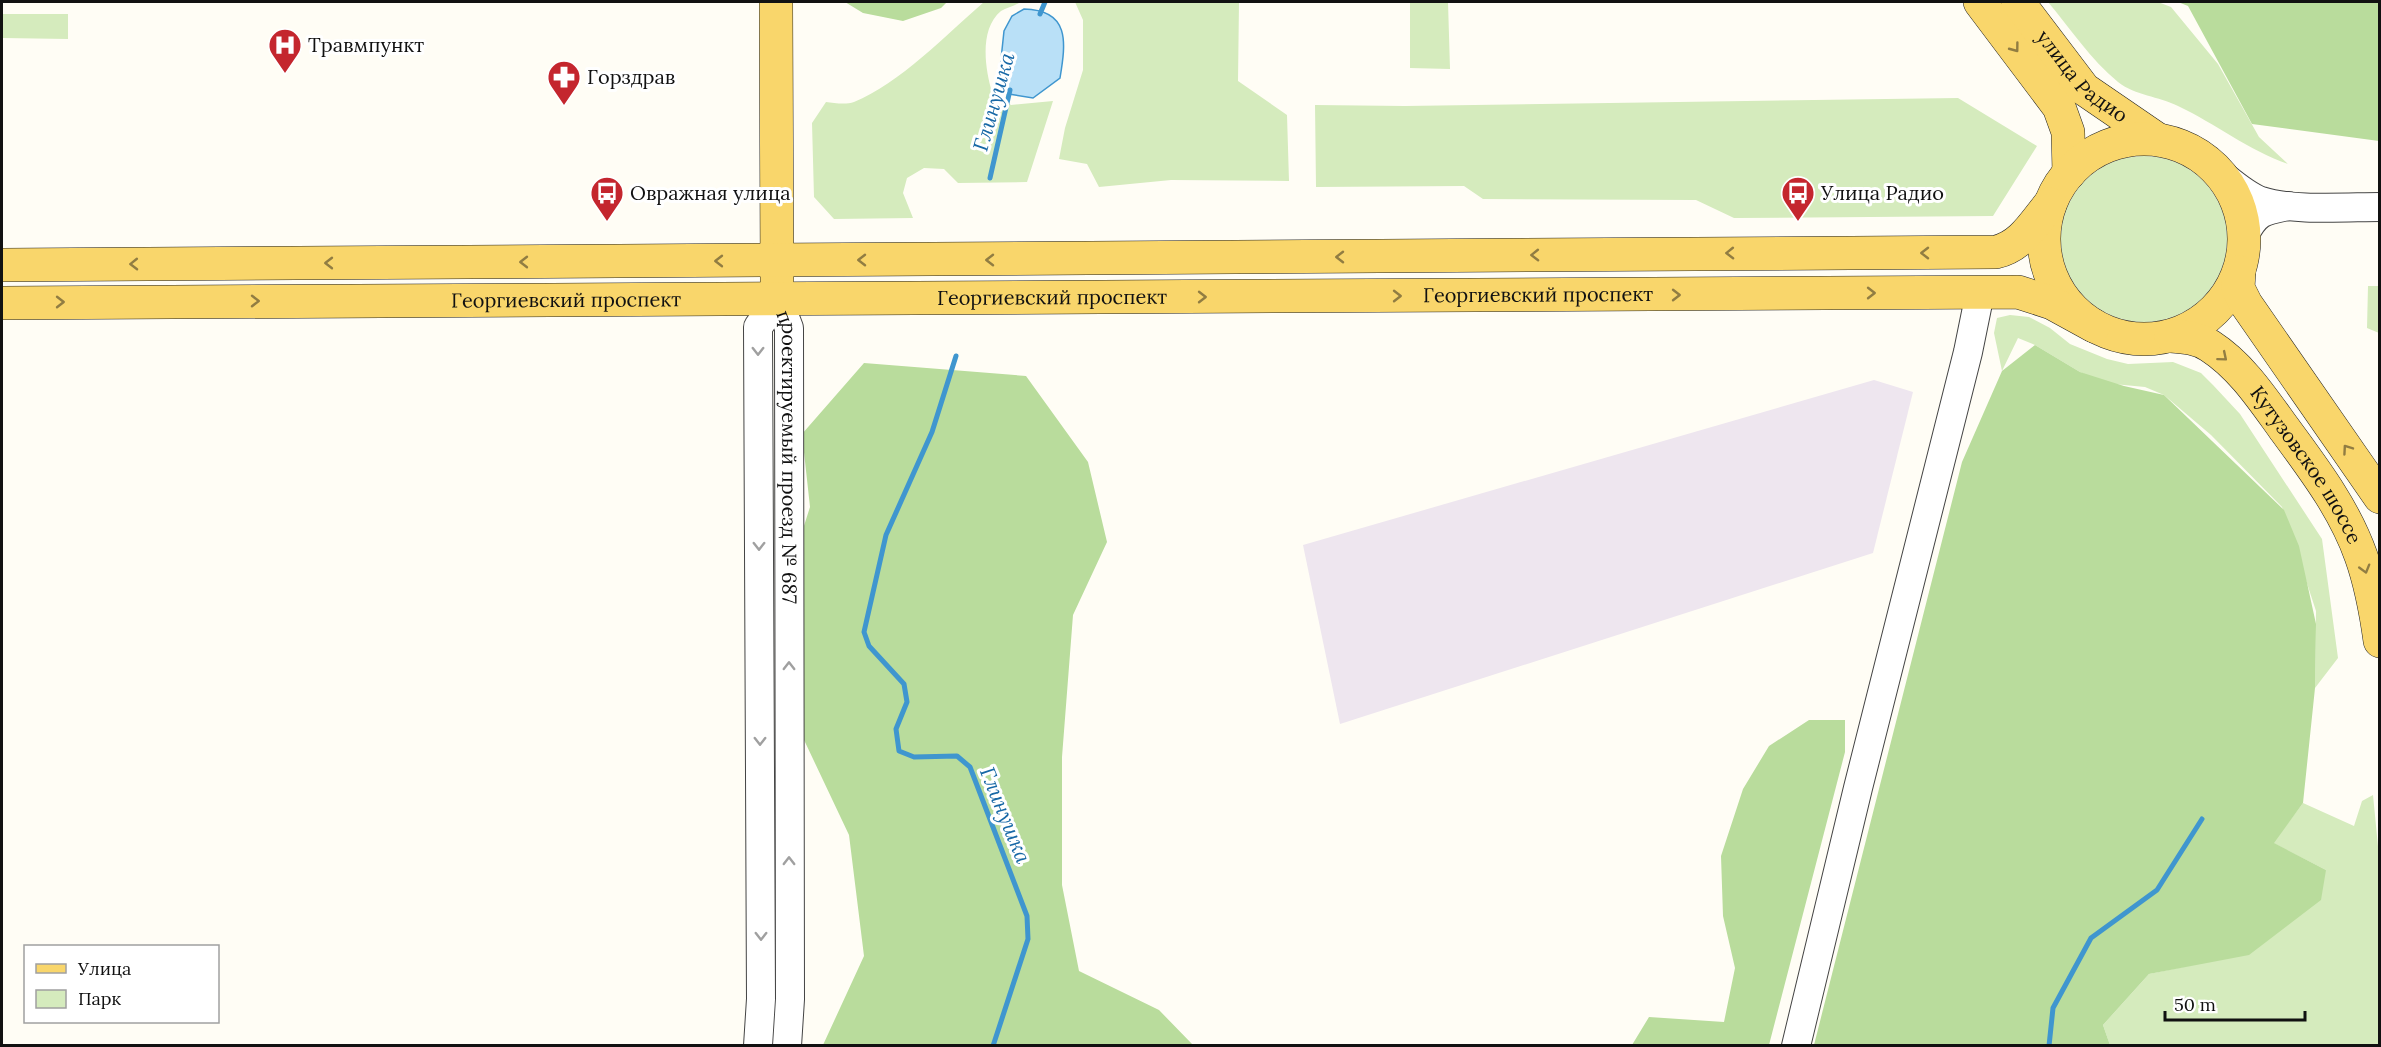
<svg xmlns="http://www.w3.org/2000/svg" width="2381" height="1047" viewBox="0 0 2381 1047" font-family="Lora,serif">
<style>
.industrial{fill:#eee6ef}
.green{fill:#d5ebbd}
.forest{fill:#b9dc9c}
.water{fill:#b9e0f7;stroke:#3f96cf;stroke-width:1.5}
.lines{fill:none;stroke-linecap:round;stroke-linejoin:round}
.stream{stroke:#3f96cf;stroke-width:5}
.minor-casing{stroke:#444;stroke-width:30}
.major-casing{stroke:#222;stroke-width:34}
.minor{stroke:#fff;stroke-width:28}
.major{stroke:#f9d66b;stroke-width:33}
.oneway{stroke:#917d42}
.oneway2{stroke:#a0a0a0}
.labels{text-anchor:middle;stroke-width:6;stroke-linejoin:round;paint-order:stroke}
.poi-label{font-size:20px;fill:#111;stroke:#fff;text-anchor:start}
.street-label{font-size:20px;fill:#111;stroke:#fff}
.water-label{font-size:21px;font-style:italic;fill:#1768a6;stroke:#fff}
</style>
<rect width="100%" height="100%" fill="#fffdf5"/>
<path class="industrial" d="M1874 380 1913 392 1873 553 1340 724 1303 545Z"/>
<path class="green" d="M984 2H1018L1019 3C1014 6 1006 8 1001 11 979 29 985 69 992 92L1011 105 1053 101 1027 182 958 183 944 169 924 168 907 178 903 193 913 218 834 219 814 197 812 123 826 102C834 103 846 105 854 102 899 84 947 34 984 2Z
M1075 2H1239L1238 81 1287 115 1289 181 1171 180 1099 187 1087 164 1059 159 1065 128 1083 70V20Z
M1410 2H1448L1450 69 1410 68Z
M2048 2H2158L2171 7 2218 64 2259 137 2288 164C2248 150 2216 124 2178 106 2158 96 2136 96 2118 82 2091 60 2070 28 2048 2Z
M3 14H68V39L3 38Z
M1958 98 2037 146 1993 216 1734 218 1696 200 1483 199 1464 186 1316 187 1315 105 1405 106Z
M2061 239a83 83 0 1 1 166 0a83 83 0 1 1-166 0Z
M2368 286H2379V333L2367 328Z
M2010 315 2029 317 2050 328 2070 344 2107 359 2128 364 2173 362 2201 373 2213 385 2240 414 2322 539 2338 658 2315 688 2316 611 2282 507 2211 435 2164 395 2145 387 2103 383 2080 372 2035 345 2018 338 2002 371 1994 333 1997 318Z
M2373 795 2380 867 2379 1045H2110L2103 1025 2149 974 2197 964 2326 870 2273 843 2303 803 2354 826 2362 801Z"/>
<path class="forest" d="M845 2H947L941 8 903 21 863 13Z
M2178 2H2379V141L2252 124 2188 6Z
M2035 345 2080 372 2124 386 2164 395 2284 510 2299 546 2316 624 2315 688 2303 803 2274 843 2326 870 2321 900 2249 955 2149 974 2103 1025 2110 1045H1814L1962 462 2002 371Z
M864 363 1026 376 1088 462 1107 542 1073 615 1062 757V885L1079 971 1159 1010 1193 1045H823L864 956 849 835 796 723 795 554 810 507 802 434Z
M1809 720H1845V752L1769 1045H1632L1649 1017 1724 1022 1735 968 1723 916 1721 856 1743 789 1769 746Z"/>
<path class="water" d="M1024 9C1070 10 1066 42 1060 78L1033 98 1009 94 999 78 1004 31 1012 16Z"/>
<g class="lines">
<path class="stream" d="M1040 14 1045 2
M990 178 1010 90
M956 356 932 432 886 535 864 632 869 646 904 684 907 702 896 729 899 751 914 757 957 756 970 767 1027 916 1028 939 993 1046
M2049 1046 2053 1008 2091 938 2157 890 2202 819"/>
<defs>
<g id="minor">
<path d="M2226 178C2237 187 2248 196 2261 201 2289 211 2348 207 2380 207"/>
<path d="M2245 234C2257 211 2264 211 2288 206"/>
<path id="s1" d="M778 299 789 328 790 999 787 1046"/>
<path d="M758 1046 761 999 758 327 778 299"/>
<path d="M1796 1046 1858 788 1968 352 1980 293"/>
</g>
<g id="major">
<path d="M776 2 777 282"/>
<path d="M1980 2 2059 107 2068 132 2069 173"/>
<path id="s2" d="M2018 2 2084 89 2157 139"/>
<circle cx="2144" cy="239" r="100"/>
<path d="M2 265 1996 252C2022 246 2034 223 2050 204"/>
<path d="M2239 272 2238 288 2246 304 2380 497"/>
<path id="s3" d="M2 303 2018 292 2052 303 2094 326"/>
<path id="s4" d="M2171 336C2185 337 2198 338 2210 346 2241 366 2262 398 2283 427 2313 468 2344 508 2361 556 2371 584 2376 612 2380 641"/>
</g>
</defs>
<use href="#minor" class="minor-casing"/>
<use href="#major" class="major-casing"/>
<use href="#minor" class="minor"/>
<use href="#major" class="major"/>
</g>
<defs><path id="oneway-chevron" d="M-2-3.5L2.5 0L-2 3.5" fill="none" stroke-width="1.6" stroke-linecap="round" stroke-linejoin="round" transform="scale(1.5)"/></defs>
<g class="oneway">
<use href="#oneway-chevron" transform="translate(2015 48) rotate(53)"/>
<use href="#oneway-chevron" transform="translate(1730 253) rotate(179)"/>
<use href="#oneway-chevron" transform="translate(1925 253) rotate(180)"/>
<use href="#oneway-chevron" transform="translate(1535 255) rotate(179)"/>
<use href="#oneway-chevron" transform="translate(1340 257) rotate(180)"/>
<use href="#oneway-chevron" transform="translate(862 260) rotate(180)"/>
<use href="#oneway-chevron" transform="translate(990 260) rotate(180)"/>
<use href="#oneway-chevron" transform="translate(719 261) rotate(180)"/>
<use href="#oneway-chevron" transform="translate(524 262) rotate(180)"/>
<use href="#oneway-chevron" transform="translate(329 263) rotate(180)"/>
<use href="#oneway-chevron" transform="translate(134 264) rotate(179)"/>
<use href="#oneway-chevron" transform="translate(1871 293)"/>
<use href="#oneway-chevron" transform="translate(1676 295)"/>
<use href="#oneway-chevron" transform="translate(1397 296)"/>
<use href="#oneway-chevron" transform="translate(1202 297)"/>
<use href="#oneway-chevron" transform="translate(255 301)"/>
<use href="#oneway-chevron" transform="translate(60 302)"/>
<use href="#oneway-chevron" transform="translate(2223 357) rotate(40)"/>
<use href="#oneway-chevron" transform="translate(2347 449) rotate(-125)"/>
<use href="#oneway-chevron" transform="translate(2365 569) rotate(74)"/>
</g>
<g class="oneway2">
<use href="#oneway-chevron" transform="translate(758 351) rotate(90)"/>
<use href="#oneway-chevron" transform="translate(759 546) rotate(90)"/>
<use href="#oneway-chevron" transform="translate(789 666) rotate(-90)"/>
<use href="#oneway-chevron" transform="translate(760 741) rotate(90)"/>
<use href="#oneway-chevron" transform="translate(789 861) rotate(-90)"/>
<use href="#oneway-chevron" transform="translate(761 936) rotate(90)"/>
</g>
<defs>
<symbol id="hospital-pin" viewBox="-11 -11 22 30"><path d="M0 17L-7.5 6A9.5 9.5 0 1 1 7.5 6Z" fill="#c4262e" stroke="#fff"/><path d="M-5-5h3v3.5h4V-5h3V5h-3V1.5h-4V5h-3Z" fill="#fff"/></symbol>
<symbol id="pharmacy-pin" viewBox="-11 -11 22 30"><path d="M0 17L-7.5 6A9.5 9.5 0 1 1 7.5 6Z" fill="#c4262e" stroke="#fff"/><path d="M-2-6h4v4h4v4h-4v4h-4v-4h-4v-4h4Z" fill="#fff"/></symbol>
<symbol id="bus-pin" viewBox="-11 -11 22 30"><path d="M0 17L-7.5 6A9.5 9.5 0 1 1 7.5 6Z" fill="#c4262e" stroke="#fff"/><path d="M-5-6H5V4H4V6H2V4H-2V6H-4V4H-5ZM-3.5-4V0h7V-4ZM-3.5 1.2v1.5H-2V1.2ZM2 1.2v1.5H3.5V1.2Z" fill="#fff"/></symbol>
</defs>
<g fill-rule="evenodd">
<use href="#hospital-pin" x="266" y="26" width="38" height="52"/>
<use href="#pharmacy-pin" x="545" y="58" width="38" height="52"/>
<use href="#bus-pin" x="588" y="174" width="38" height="52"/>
<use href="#bus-pin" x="1779" y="174" width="38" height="52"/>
</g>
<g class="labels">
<g class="poi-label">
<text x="308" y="52">Травмпункт</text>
<text x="587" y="84">Горздрав</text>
<text x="630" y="200">Овражная улица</text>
<text x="1821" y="200">Улица Радио</text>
</g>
<g class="street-label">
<text dy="7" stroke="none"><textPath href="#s2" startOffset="99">улица Радио</textPath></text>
<text dy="7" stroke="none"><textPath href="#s3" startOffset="1536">Георгиевский проспект</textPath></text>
<text dy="7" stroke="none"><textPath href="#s3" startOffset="1050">Георгиевский проспект</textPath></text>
<text dy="7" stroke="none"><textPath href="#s3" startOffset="564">Георгиевский проспект</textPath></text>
<text dy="7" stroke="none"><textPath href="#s1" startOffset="160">проектируемый проезд № 687</textPath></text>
<text dy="7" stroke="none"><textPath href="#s4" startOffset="195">Кутузовское шоссе</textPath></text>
</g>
<g class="water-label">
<text transform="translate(994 102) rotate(-74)" y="7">Глинушка</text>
<text transform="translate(1005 815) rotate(68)" y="7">Глинушка</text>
</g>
</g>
<rect width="2381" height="1047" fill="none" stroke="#111111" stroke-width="6"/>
<rect x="24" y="945" width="195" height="78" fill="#ffffff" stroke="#a0a0a0" stroke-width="1.5"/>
<rect x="36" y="964" width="30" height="9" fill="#f9d66b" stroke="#a0a0a0" stroke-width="1.5"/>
<text x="78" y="975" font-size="18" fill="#111111">Улица</text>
<rect x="36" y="990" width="30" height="18" fill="#d5ebbd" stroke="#a0a0a0" stroke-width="1.5"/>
<text x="78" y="1005" font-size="18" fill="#111111">Парк</text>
<path d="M2165 1011v9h140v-9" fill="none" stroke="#111111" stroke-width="3"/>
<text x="2174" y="1011" font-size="18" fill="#111111" stroke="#ffffff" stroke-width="4.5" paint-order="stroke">50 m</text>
</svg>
